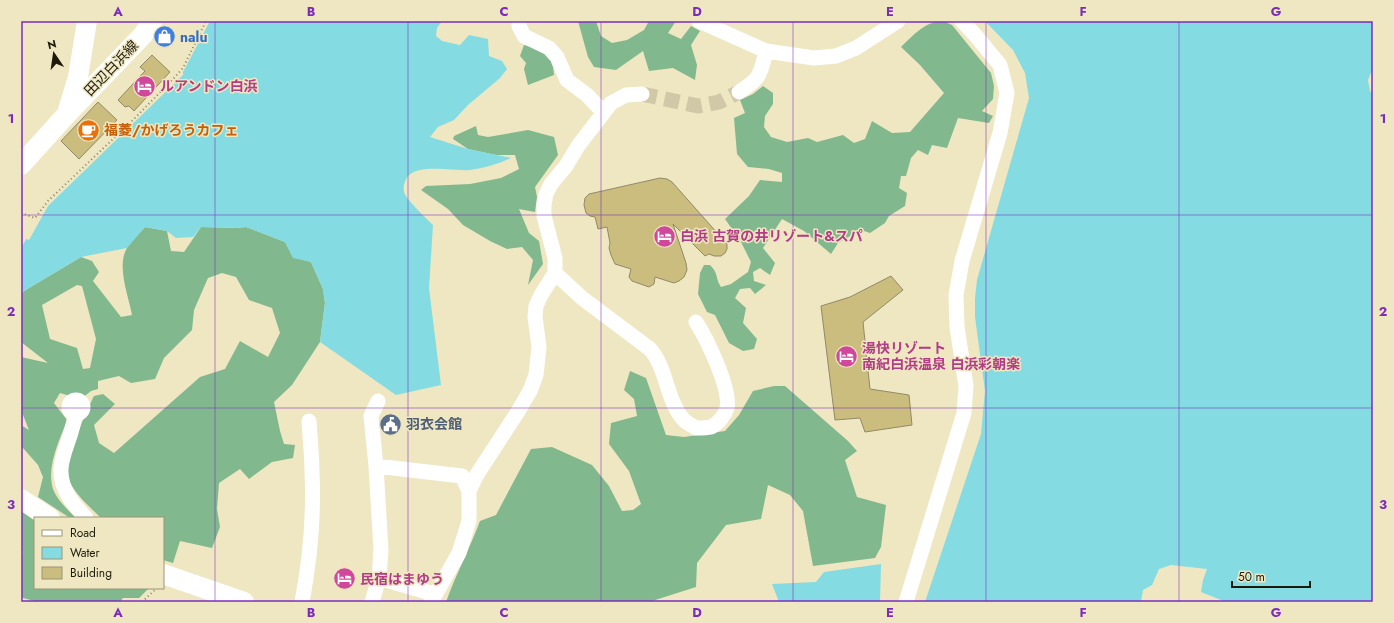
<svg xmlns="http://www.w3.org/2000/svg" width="1394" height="623" viewBox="0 0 1394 623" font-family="Jost,'Noto Sans JP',sans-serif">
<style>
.forest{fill:#81b88d;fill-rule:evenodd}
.water{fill:#84dbe1}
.building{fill:#cabd7d;stroke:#918a68}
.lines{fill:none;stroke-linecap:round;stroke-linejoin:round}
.minor-tunnel{stroke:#d0c8a7;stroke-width:15;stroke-dasharray:15 8;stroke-linecap:butt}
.path{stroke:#888269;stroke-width:2;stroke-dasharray:1 3;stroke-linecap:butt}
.minor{stroke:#fff;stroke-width:15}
.major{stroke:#fff;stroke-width:20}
.grid{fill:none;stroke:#7b2cbf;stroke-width:1;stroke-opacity:0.55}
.labels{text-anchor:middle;stroke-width:3;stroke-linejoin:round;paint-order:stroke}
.shop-label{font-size:14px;font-weight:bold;fill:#366cbe;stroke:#efe7c2;text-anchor:start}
.street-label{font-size:14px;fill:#1d1a0c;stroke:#efe7c2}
.hotel-label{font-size:14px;font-weight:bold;fill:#b23c85;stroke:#efe7c2;text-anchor:start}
.food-label{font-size:14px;font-weight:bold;fill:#c56008;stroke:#efe7c2;text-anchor:start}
.service-label{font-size:14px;font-weight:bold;fill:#4e5e75;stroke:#efe7c2;text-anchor:start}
.neatline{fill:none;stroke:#7b2cbf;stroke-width:1.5}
.grid-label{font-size:13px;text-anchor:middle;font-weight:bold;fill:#7b2cbf}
</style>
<rect width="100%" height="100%" fill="#efe7c2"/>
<path class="forest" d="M578 21H596L601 36 612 43 627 40 644 30 649 21H676L668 33 681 39 691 26 700 31 691 45 697 65 695 80 673 68 649 71 643 51 616 70 594 67 588 57Z
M943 21 952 25 991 73 994 86 993 99 982 111 993 116 989 123 958 118 947 148 932 145 928 155 918 150 911 158 906 176H901L899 188 907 193 905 206 889 216 885 223 870 233 861 230 838 243 831 254 804 231 782 219 763 248 775 263 770 275 760 268 753 272 754 281 766 285 755 294 750 288 740 289 735 298 746 308 743 323 757 339 754 349 743 351 729 343 715 315 707 312 698 294 700 273 704 265H710C719 274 715 278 721 287L731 284 748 272 751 262 741 242 725 219 749 196 760 180 782 182V173L769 169 748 167 737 154 734 118 745 113 740 100 753 94 763 86 773 93V104L765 116 764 127 771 137 787 142 808 138 817 142 843 135 854 143 865 139 872 121 892 133 910 132 944 93 920 65 901 47C913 35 926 21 943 21Z
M524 45C544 49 553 52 554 75L528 85 524 69 526 63 520 56Z
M476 126 478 135 488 137 528 130 554 137 558 155 535 187 537 197 535 212 519 209 529 233 539 241 543 264 528 285 533 260 522 247 507 249 490 241 463 225 448 209 421 190 426 186 470 184 501 178 519 169 515 155H496L468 149 453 139 454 136Z
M145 227 167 231 171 251 184 252 201 227 237 228 246 227 285 242 293 257 311 262 323 289 325 303 320 342 292 385 274 402 280 431 284 444 295 445 293 458 272 462 249 479 240 469 219 483 217 509 220 527 212 548 180 541 173 563 163 560V518H101C91 508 72 492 68 477 64 461 86 412 94 396L103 394 115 404 94 425 99 443 114 453 200 377 225 369 240 341 268 357 280 333 272 308 249 300 236 277 222 273 208 278 194 310 192 330 164 358 155 379 131 383 119 376 98 381V389L91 391 81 399 60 393 54 403 67 420C60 440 46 466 53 489 57 500 68 510 76 518H70L38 497 43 477 38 465 23 448H21V425L29 430 21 410V357L48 363 21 342V294L24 291 81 257 92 261 99 272 93 281 121 317 132 315C129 297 116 266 127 248 131 241 139 234 145 227ZM77 285 82 286 96 339 90 368 83 369 77 348 50 339 42 305Z
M630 371 646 378 666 435 684 437 725 431 739 415 753 391 774 386H785L848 441 857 451 845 460 857 497 886 505 881 547 875 558 813 566 803 511 790 495 768 485 761 519 726 525 697 563 696 587 649 602H446C456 574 470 548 480 521L496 515 531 449 552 447 592 465 609 486 622 511 633 510 641 504 629 471 609 444 611 423 637 416 634 399 624 390Z
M21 511 35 521V588H149L139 598H123L120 602H38L23 598 21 595V561L23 552 21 548Z"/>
<path class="water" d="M210 21H442L437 28 436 36 442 41 460 45 469 35 488 39 489 56 502 61 507 69 500 78 468 105 454 120 438 127 430 137 468 149 511 158C498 164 484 168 470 170 454 172 411 161 405 182 403 186 403 192 406 196 410 203 427 219 433 225L429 288 441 385 396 395 320 342 325 303 323 289 311 262 293 258 285 242 246 227 237 228 201 227 193 237 176 238 167 231 145 227 127 248 81 257 24 291 21 294V249L26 239 29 240 48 206 183 75V72Z
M985 21H1373V68L1368 80 1370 91 1373 95V602H1226L1201 592 1203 580 1207 569 1171 565 1159 569 1152 585 1143 590 1141 602H925L981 434 985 391 975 317V298L977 280 1029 98 1025 73 1013 50Z
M881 564 880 602H779L772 584 816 582 824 572Z"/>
<path class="building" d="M152 55 170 72 134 111 129 106 125 107 118 100 145 71 140 67Z
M98 102 117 120 79 159 61 141Z
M660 178 667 179 672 182 727 244V249L725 253 721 256H714L709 254 705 256 673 224 686 263 687 270 684 277 679 281 674 283 655 277 654 284 649 287 632 281 629 277 631 269 615 264 611 255 609 248 610 243 607 227 598 229 595 217 590 216 586 213 584 205 585 198 589 194Z
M891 276 903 290 863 322 870 389 909 395 912 425 865 432 860 418 835 420 821 306 850 297Z"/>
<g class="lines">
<path class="minor-tunnel" d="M642 94 698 106 719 102 739 92"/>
<path class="path" d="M21 213 35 218 48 201 134 119 174 78 183 68 206 21
M142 602 157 588"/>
<path class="minor" d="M519 21V26L524 36 549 48 557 57 567 80 587 95 603 112
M699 21 766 51 814 58 836 56 856 48 898 21
M739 92C761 78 760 75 766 51
M555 273 582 298 650 349C667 368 666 399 683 419 686 423 692 425 696 428 700 428 707 428 711 427 718 424 725 415 727 408 731 389 707 339 696 322
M69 407a7 7 0 1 1 14 0a7 7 0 1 1-14 0Z
M75 414C72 446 49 465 69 497 73 504 80 511 86 518
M376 466 462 476 469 491V521L459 553 431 602
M469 491 476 476 517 413 530 391 536 375 539 347 535 317 536 306 541 295 555 273V258L544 216V204L546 194 551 184 566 166 578 146 611 103 626 95 642 94
M379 578 434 594
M302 602C310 560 314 516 312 473 312 456 310 438 309 421
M372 602 379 578 381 550 376 466 371 416 378 401
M906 602 964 413 966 386 957 327 956 295 962 261 1000 133 1007 93 1000 65 976 36 962 21"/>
<path class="major" d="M68 110 78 77 87 21
M21 165 67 114 143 35 152 21
M21 499 50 518
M163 574 244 602"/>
</g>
<path class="grid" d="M215 21V602M408 21V602M601 21V602M793 21V602M986 21V602M1179 21V602M21 215H1373M21 408H1373"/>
<defs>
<symbol id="shop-disc" viewBox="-11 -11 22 22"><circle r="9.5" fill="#3f7fe0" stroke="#efe7c2"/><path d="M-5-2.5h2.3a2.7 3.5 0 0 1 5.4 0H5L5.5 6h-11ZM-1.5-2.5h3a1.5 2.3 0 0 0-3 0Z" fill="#fff"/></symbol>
<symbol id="hotel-disc" viewBox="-11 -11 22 22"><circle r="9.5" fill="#d1479c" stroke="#efe7c2"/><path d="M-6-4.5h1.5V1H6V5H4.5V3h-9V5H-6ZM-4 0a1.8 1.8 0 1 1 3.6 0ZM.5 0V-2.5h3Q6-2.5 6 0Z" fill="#fff"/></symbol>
<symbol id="cafe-disc" viewBox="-11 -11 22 22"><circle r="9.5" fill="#e8710a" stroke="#efe7c2"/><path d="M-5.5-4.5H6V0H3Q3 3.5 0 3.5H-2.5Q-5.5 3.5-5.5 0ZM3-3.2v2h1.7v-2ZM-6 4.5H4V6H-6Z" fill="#fff"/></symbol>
<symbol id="civic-disc" viewBox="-11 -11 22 22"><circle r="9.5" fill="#5c6f8a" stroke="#efe7c2"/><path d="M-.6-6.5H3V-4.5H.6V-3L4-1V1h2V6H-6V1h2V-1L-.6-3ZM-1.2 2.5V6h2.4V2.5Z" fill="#fff"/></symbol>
</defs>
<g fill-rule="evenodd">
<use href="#shop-disc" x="152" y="24" width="25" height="25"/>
<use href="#hotel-disc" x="132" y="74" width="25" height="25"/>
<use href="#cafe-disc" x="76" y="118" width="25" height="25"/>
<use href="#hotel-disc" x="652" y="224" width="25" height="25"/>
<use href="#hotel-disc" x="834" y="344" width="25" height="25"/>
<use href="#civic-disc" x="378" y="412" width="25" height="25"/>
<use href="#hotel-disc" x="332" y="566" width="25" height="25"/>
</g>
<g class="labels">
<g class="shop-label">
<text x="180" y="42">nalu</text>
</g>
<g class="street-label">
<text transform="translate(111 68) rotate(-46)" y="5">田辺白浜線</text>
</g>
<g class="hotel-label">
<text x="160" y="91">ルアンドン白浜</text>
<text x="680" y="241">白浜 古賀の井リゾート&amp;スパ</text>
<text x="862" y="353">湯快リゾート<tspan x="862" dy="16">南紀白浜温泉 白浜彩朝楽</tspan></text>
<text x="360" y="584">民宿はまゆう</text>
</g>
<g class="food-label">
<text x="104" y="135">福菱/かげろうカフェ</text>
</g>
<g class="service-label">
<text x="406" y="429">羽衣会館</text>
</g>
</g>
<rect width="1394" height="623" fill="none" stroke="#efe7c2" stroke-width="44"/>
<rect x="34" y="517" width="130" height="72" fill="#efe7c2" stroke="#9b9579"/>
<rect x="42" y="530" width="20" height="6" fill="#ffffff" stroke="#9b9579"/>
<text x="70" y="537" font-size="12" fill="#1d1a0c">Road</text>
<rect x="42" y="547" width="20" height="12" fill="#84dbe1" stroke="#9b9579"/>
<text x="70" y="557" font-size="12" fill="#1d1a0c">Water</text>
<rect x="42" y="567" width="20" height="12" fill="#cabd7d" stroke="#9b9579"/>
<text x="70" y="577" font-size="12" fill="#1d1a0c">Building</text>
<g transform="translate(54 54) rotate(347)" stroke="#efe7c2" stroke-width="3" paint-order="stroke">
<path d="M0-3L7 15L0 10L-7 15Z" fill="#1d1a0c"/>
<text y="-6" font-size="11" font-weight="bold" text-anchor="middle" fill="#1d1a0c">N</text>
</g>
<path d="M1232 581v6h78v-6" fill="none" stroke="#1d1a0c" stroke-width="2"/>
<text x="1238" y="581" font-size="12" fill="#1d1a0c" stroke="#efe7c2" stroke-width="3" paint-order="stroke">50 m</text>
<rect x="22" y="22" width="1350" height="579" class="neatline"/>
<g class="grid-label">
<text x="118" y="16">A</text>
<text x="311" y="16">B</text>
<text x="504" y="16">C</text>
<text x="697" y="16">D</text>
<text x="890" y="16">E</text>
<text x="1083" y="16">F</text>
<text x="1276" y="16">G</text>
<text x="11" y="123">1</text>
<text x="1383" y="123">1</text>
<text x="11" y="316">2</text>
<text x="1383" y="316">2</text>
<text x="11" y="509">3</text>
<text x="1383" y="509">3</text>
<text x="118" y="617">A</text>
<text x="311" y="617">B</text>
<text x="504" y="617">C</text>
<text x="697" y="617">D</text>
<text x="890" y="617">E</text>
<text x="1083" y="617">F</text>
<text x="1276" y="617">G</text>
</g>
</svg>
